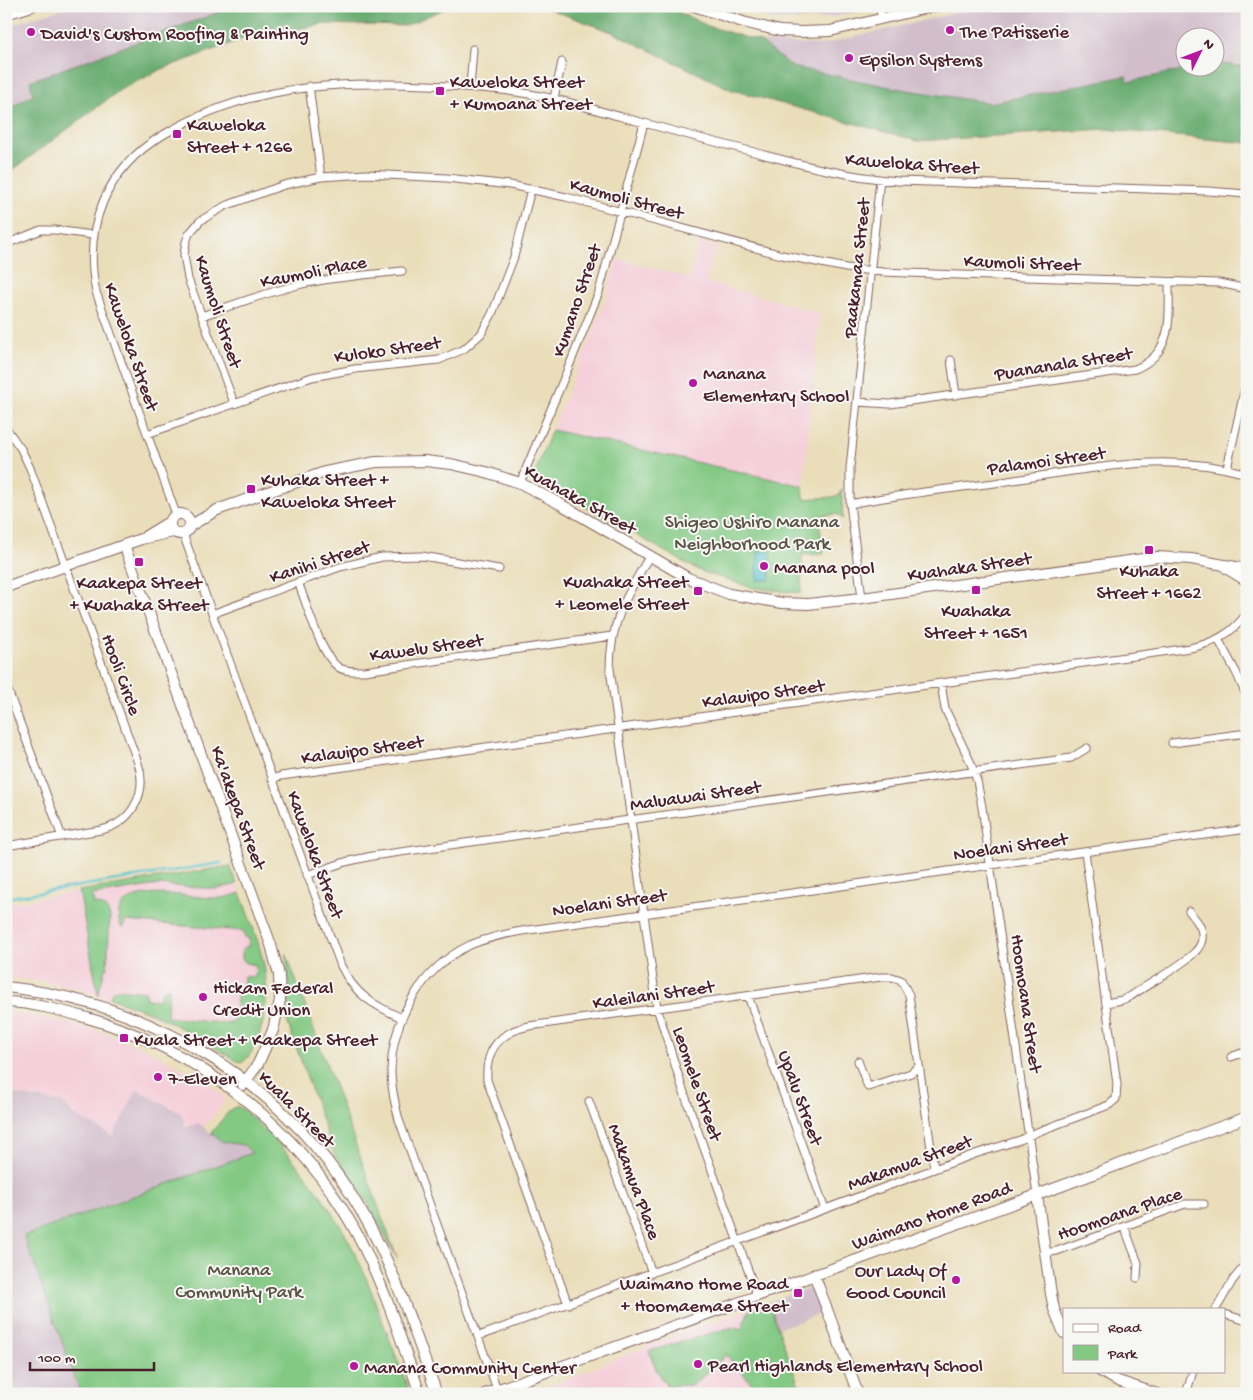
<svg xmlns="http://www.w3.org/2000/svg" width="1253" height="1400" viewBox="0 0 1253 1400" font-family="'Gochi Hand',sans-serif">
<style>
.built{fill:#f5cfda}
.industrial{fill:#d1bdcb}
.green{fill:#83c984;stroke:#667458}
.forest{fill:#6aad72;stroke:#5a664e}
.water{fill:#52c0ca;stroke:#4e707a}
.lines{fill:none;stroke-linecap:round;stroke-linejoin:round}
.stream{stroke:#52c0ca;stroke-width:2.5}
.street-casing{stroke:#82625d;stroke-width:9}
.secondary-casing{stroke:#82625d;stroke-width:12}
.street{stroke:#fff;stroke-width:7}
.secondary{stroke:#fff;stroke-width:10}
.poi-dot{fill:#b5179e;stroke:#f6f6f2;stroke-width:2}
.labels{text-anchor:middle;stroke-width:4;stroke-linejoin:round;paint-order:stroke}
.poi-label{font-size:19px;fill:#4a1f2b;stroke:#f6f6f2;text-anchor:start}
.street-label{font-size:19px;fill:#4a1f2b;stroke:#f6f6f2}
.park-label{font-size:19px;fill:#5b5246;stroke:#f6f6f2}
</style>
<rect width="100%" height="100%" fill="#f6f6f2"/>
<filter id="ink" filterUnits="userSpaceOnUse"><feTurbulence type="fractalNoise" baseFrequency=".02" numOctaves="2"/><feDisplacementMap in="SourceGraphic" scale="10" xChannelSelector="R" yChannelSelector="G"/><feConvolveMatrix kernelMatrix="1 2 1 2 8 2 1 2 1" color-interpolation-filters="sRGB"/></filter>
<filter id="wash" filterUnits="userSpaceOnUse"><feTurbulence type="fractalNoise" baseFrequency=".0096" numOctaves="4" result="noise"/><feDisplacementMap in="SourceGraphic" scale="20" xChannelSelector="R" yChannelSelector="G"/><feGaussianBlur stdDeviation="1.12" result="paint"/><feColorMatrix in="noise" values="0 0 0 0 0 0 0 0 0 0 0 0 0 0 0 0 0 1.4 0 .05"/><feComposite in="paint" operator="in"/></filter>
<g filter="url(#wash)">
<rect width="100%" height="100%" fill="#eadeba"/>
<path class="built" d="M693 240 721 248 716 250 714 253 706 282 820 313 803 486 552 430 591 337 604 304 617 259 689 278 698 247 697 244Z
M230 866 260 946 265 965 267 983V1002L261 1031 249 1056 241 1063 179 1027 123 1003 78 989 46 982 6 977V904Z
M6 1012 47 1018 84 1027 113 1036 145 1049 163 1058 209 1084 224 1096V1103L204 1127 198 1123 186 1128 113 1136 72 1114 63 1103 6 1093Z
M769 1302 803 1394H553L550 1386 658 1342Z"/>
<path class="industrial" d="M72 6H236L30 81 33 93 7 110 6 26Z
M726 6H862L857 12 825 18 796 20 773 19Z
M985 6H1247V67L1216 63V38H1186V68H1192L1127 82 1125 76 990 103 895 88 792 67 761 42 820 45Z
M137 1090 181 1113 186 1128 198 1123 219 1139 228 1143 244 1145 253 1153 25 1236 81 1394H6V1093L63 1103 72 1114 113 1136Z
M812 1289 816 1292 823 1313 779 1328 769 1302 803 1290Z"/>
<path class="green" d="M552 430 803 486 804 499 834 497 840 494 841 490 843 519 837 514 818 516 824 554 802 555 801 593 754 588 709 574 694 568 538 479 536 476V470Z
M230 866 237 884 217 889 159 885 92 895 94 904C103 905 108 908 110 917L107 968 105 969 98 995 79 891Z
M240 893C259 944 278 983 258 1038 254 1047 250 1058 241 1063L179 1027 154 1014 110 998 112 991 116 989 146 992V999L160 1000 161 992 166 988H169L167 1017 219 1023 232 1022 233 1020H235L238 988H243L244 976 255 977 256 965 246 963 242 959V949L245 947H248L249 939 244 936V931L125 921 124 927H121C104 880 189 897 213 898 223 899 231 896 240 893Z
M286 953 397 1258 365 1198 334 1154 287 1021 290 994Z
M238 1106C286 1146 326 1195 354 1251 365 1272 373 1296 381 1318 391 1343 401 1368 410 1394H81L24 1236 252 1153 244 1145 223 1142 211 1133 231 1109Z
M769 1303 802 1394H761L726 1355 693 1385 667 1386 656 1369 649 1351 733 1327 741 1330 749 1310Z"/>
<path class="forest" d="M236 6H451L405 26 324 24 243 39 162 69 120 90 6 175V109L7 110 33 94 30 81Z
M541 6H666L708 26 761 42 792 67 895 88 990 103 1126 76 1127 82 1192 68H1216V63L1247 67V143L1105 129 918 141 732 90 612 32Z"/>
<path class="water" d="M758 551 771 552 770 580H757Z"/>
<g class="lines">
<path class="stream" d="M6 898 221 863"/>
</g>
</g>
<g filter="url(#ink)">
<g class="lines">
<defs>
<path id="street" d="M879 6 882 19
M309 86 321 177
M470 87 473 49
M554 98 562 62
M6 244 41 230H55L92 235
M202 316C234 304 266 293 298 285 332 277 368 275 402 271
M951 360 956 395
M857 402 890 404 1135 369C1174 353 1169 318 1169 282
M234 403 188 279 184 255 186 242 189 234 200 221 225 206 284 185 321 177 366 174 447 178 510 185 566 197 782 255 846 268 883 272 959 275 1219 283 1247 289
M6 428 21 449 30 468 138 763C148 793 132 823 101 830L6 846
M147 434 312 377 355 369 439 360 464 349 481 334 492 314 514 257 531 189
M1227 468 1247 379
M520 483 572 359 599 292 644 123
M850 504C900 494 951 489 1001 482 1084 470 1165 450 1247 474
M176 514 96 292C83 228 105 169 163 135 247 85 333 81 427 85 470 87 513 89 554 99 577 104 600 111 622 117 666 129 710 141 754 152 802 165 849 177 898 181L1208 191 1247 194
M183 534 341 966C355 995 373 1005 402 1018
M650 555C627 595 610 621 610 669L657 1008 683 1090 757 1295
M298 582C307 604 320 654 338 667 345 672 356 671 364 671L612 636
M862 598 850 504V468L880 179
M212 614 340 567 382 557 422 556 499 569
M1218 639 1236 672 1247 697
M941 683 945 709 970 761 977 781 982 807 1037 1195
M6 685 62 837
M1172 743 1247 733
M272 779 281 776 1190 648C1214 643 1232 634 1247 613
M307 875 345 862 372 856 1071 758 1087 748
M748 996 825 1209
M1106 1003 1122 1000 1131 996C1148 984 1182 966 1195 952 1200 947 1203 941 1202 934 1202 925 1194 918 1189 911
M1231 1057 1247 1051
M858 1061 868 1087 911 1073 919 1066
M589 1101 652 1273
M1124 1226 1138 1263 1137 1278
M1045 1253 1057 1251 1185 1204H1204
M568 1304 487 1080C485 1049 500 1032 529 1026L881 977H892L901 980 909 995 934 1169
M1216 1309 1233 1280 1247 1263
M1224 1314 1247 1321
M479 1336 975 1154 1020 1140 1037 1132 1109 1105 1116 1099 1117 1084 1085 852
M497 1389 399 1120C395 1104 391 1088 391 1071 392 1019 422 968 470 945 487 938 504 934 522 931L1247 829
M1186 1394 1193 1371"/>
<path id="secondary" d="M694 6 743 22 780 31 802 32 830 31 935 6
M6 14 32 6
M170 524a10 10 0 1 1 20 0a10 10 0 1 1-20 0Z
M190 526 217 510 325 472 376 462 425 461 451 464 486 472 520 483 562 505 688 578 729 594 782 603 808 604 862 598 1157 557 1191 559 1241 568 1247 571
M146 536 169 522
M124 545 249 885 271 945 279 975 280 1000 273 1030 258 1064 243 1085
M1226 568 1247 581
M6 587 141 539 173 532
M6 987C154 1003 290 1085 364 1216 396 1271 415 1334 437 1394
M6 1002C33 1003 59 1010 84 1017 196 1048 295 1124 352 1225 382 1278 400 1337 420 1394
M1037 1195 1051 1294 1054 1309 1064 1333
M814 1274 858 1394
M1100 1371 1118 1381 1157 1394
M485 1394 1037 1195 1247 1117"/>
</defs>
<use href="#street" class="street-casing"/>
<use href="#secondary" class="secondary-casing"/>
<use href="#street" class="street"/>
<use href="#secondary" class="secondary"/>
</g>
</g>
<g class="poi-dot">
<circle cx="950" cy="30" r="5"/>
<circle cx="31" cy="32" r="5"/>
<circle cx="849" cy="58" r="5"/>
<rect x="435" y="86" width="10" height="10" rx="2.5"/>
<rect x="172" y="129" width="10" height="10" rx="2.5"/>
<circle cx="693" cy="383" r="5"/>
<rect x="246" y="484" width="10" height="10" rx="2.5"/>
<rect x="1144" y="545" width="10" height="10" rx="2.5"/>
<rect x="134" y="557" width="10" height="10" rx="2.5"/>
<circle cx="764" cy="566" r="5"/>
<rect x="971" y="585" width="10" height="10" rx="2.5"/>
<rect x="693" y="586" width="10" height="10" rx="2.5"/>
<circle cx="203" cy="997" r="5"/>
<rect x="119" y="1033" width="10" height="10" rx="2.5"/>
<circle cx="158" cy="1077" r="5"/>
<circle cx="956" cy="1280" r="5"/>
<rect x="793" y="1288" width="10" height="10" rx="2.5"/>
<circle cx="698" cy="1364" r="5"/>
<circle cx="354" cy="1366" r="5"/>
</g>
<g class="labels">
<g class="poi-label">
<text x="960" y="37">The Patisserie</text>
<text x="41" y="39">David's Custom Roofing &amp; Painting</text>
<text x="859" y="65">Epsilon Systems</text>
<text x="450" y="87">Kaweloka Street<tspan x="450" dy="22">+ Kumoana Street</tspan></text>
<text x="187" y="130">Kaweloka<tspan x="187" dy="22">Street + 1266</tspan></text>
<text x="703" y="379">Manana<tspan x="703" dy="22">Elementary School</tspan></text>
<text x="261" y="485">Kuhaka Street +<tspan x="261" dy="22">Kaweloka Street</tspan></text>
<text x="774" y="573">Manana pool</text>
<text x="1149" y="576" text-anchor="middle">Kuhaka<tspan x="1149" dy="22">Street + 1662</tspan></text>
<text x="688" y="587" text-anchor="end">Kuahaka Street<tspan x="688" dy="22">+ Leomele Street</tspan></text>
<text x="139" y="588" text-anchor="middle">Kaakepa Street<tspan x="139" dy="22">+ Kuahaka Street</tspan></text>
<text x="976" y="616" text-anchor="middle">Kuahaka<tspan x="976" dy="22">Street + 1651</tspan></text>
<text x="213" y="993">Hickam Federal<tspan x="213" dy="22">Credit Union</tspan></text>
<text x="134" y="1045">Kuala Street + Kaakepa Street</text>
<text x="168" y="1084">7-Eleven</text>
<text x="946" y="1276" text-anchor="end">Our Lady Of<tspan x="946" dy="22">Good Council</tspan></text>
<text x="788" y="1289" text-anchor="end">Waimano Home Road<tspan x="788" dy="22">+ Hoomaemae Street</tspan></text>
<text x="708" y="1371">Pearl Highlands Elementary School</text>
<text x="364" y="1373">Manana Community Center</text>
</g>
<g class="street-label">
<text transform="translate(912 162) rotate(4)" y="7">Kaweloka Street</text>
<text transform="translate(627 197) rotate(15)" y="7">Kaumoli Street</text>
<text transform="translate(1022 261) rotate(2)" y="7">Kaumoli Street</text>
<text transform="translate(855 268) rotate(-84)" y="7">Paakamaa Street</text>
<text transform="translate(313 270) rotate(-11)" y="7">Kaumoli Place</text>
<text transform="translate(575 300) rotate(-71)" y="7">Kumano Street</text>
<text transform="translate(220 311) rotate(72)" y="7">Kaumoli Street</text>
<text transform="translate(133 346) rotate(71)" y="7">Kaweloka Street</text>
<text transform="translate(387 348) rotate(-8)" y="7">Kuloko Street</text>
<text transform="translate(1063 362) rotate(-9)" y="7">Puananala Street</text>
<text transform="translate(1046 459) rotate(-8)" y="7">Palamoi Street</text>
<text transform="translate(581 498) rotate(29)" y="7">Kuahaka Street</text>
<text transform="translate(319 560) rotate(-18)" y="7">Kanihi Street</text>
<text transform="translate(969 565) rotate(-8)" y="7">Kuahaka Street</text>
<text transform="translate(426 646) rotate(-8)" y="7">Kawelu Street</text>
<text transform="translate(123 674) rotate(70)" y="7">Hooli Circle</text>
<text transform="translate(763 692) rotate(-8)" y="7">Kalauipo Street</text>
<text transform="translate(362 748) rotate(-8)" y="7">Kalauipo Street</text>
<text transform="translate(695 794) rotate(-8)" y="7">Maluawai Street</text>
<text transform="translate(240 807) rotate(70)" y="7">Ka'akepa Street</text>
<text transform="translate(1010 845) rotate(-8)" y="7">Noelani Street</text>
<text transform="translate(317 854) rotate(70)" y="7">Kaweloka Street</text>
<text transform="translate(609 901) rotate(-8)" y="7">Noelani Street</text>
<text transform="translate(653 993) rotate(-8)" y="7">Kaleilani Street</text>
<text transform="translate(1028 1003) rotate(82)" y="7">Hoomoana Street</text>
<text transform="translate(699 1083) rotate(71)" y="7">Leomele Street</text>
<text transform="translate(802 1097) rotate(70)" y="7">Upalu Street</text>
<text transform="translate(298 1108) rotate(45)" y="7">Kuala Street</text>
<text transform="translate(909 1161) rotate(-20)" y="7">Makamua Street</text>
<text transform="translate(636 1181) rotate(70)" y="7">Makamua Place</text>
<text transform="translate(1119 1212) rotate(-19)" y="7">Hoomoana Place</text>
<text transform="translate(931 1214) rotate(-20)" y="7">Waimano Home Road</text>
</g>
<g class="park-label">
<text x="752" y="527">Shigeo Ushiro Manana<tspan x="752" dy="22">Neighborhood Park</tspan></text>
<text x="239" y="1275">Manana<tspan x="239" dy="22">Community Park</tspan></text>
</g>
</g>
<rect width="1253" height="1400" fill="none" stroke="#f6f6f2" stroke-width="25"/>
<rect x="1063" y="1308" width="162" height="65" fill="#f6f6f2" stroke="#b1a0a2"/>
<rect x="1073" y="1324" width="25" height="8" fill="#ffffff" stroke="#b1a0a2"/>
<text x="1108" y="1332" font-size="15" fill="#4a1f2b">Road</text>
<rect x="1073" y="1345" width="25" height="15" fill="#83c984" stroke="#b1a0a2"/>
<text x="1108" y="1358" font-size="15" fill="#4a1f2b">Park</text>
<g transform="translate(1200 52) rotate(48)"><circle r="24" fill="#f6f6f2" stroke="#b1a0a2"/>
<path d="M0-4L9 19L0 12L-9 19Z" fill="#b5179e"/>
<text y="-8" font-size="14" font-weight="bold" text-anchor="middle" fill="#4a1f2b">N</text>
</g>
<path d="M30 1362v8h124v-8" fill="none" stroke="#4a1f2b" stroke-width="2.5"/>
<text x="38" y="1362" font-size="15" fill="#4a1f2b" stroke="#f6f6f2" stroke-width="4" paint-order="stroke">100 m</text>
</svg>
